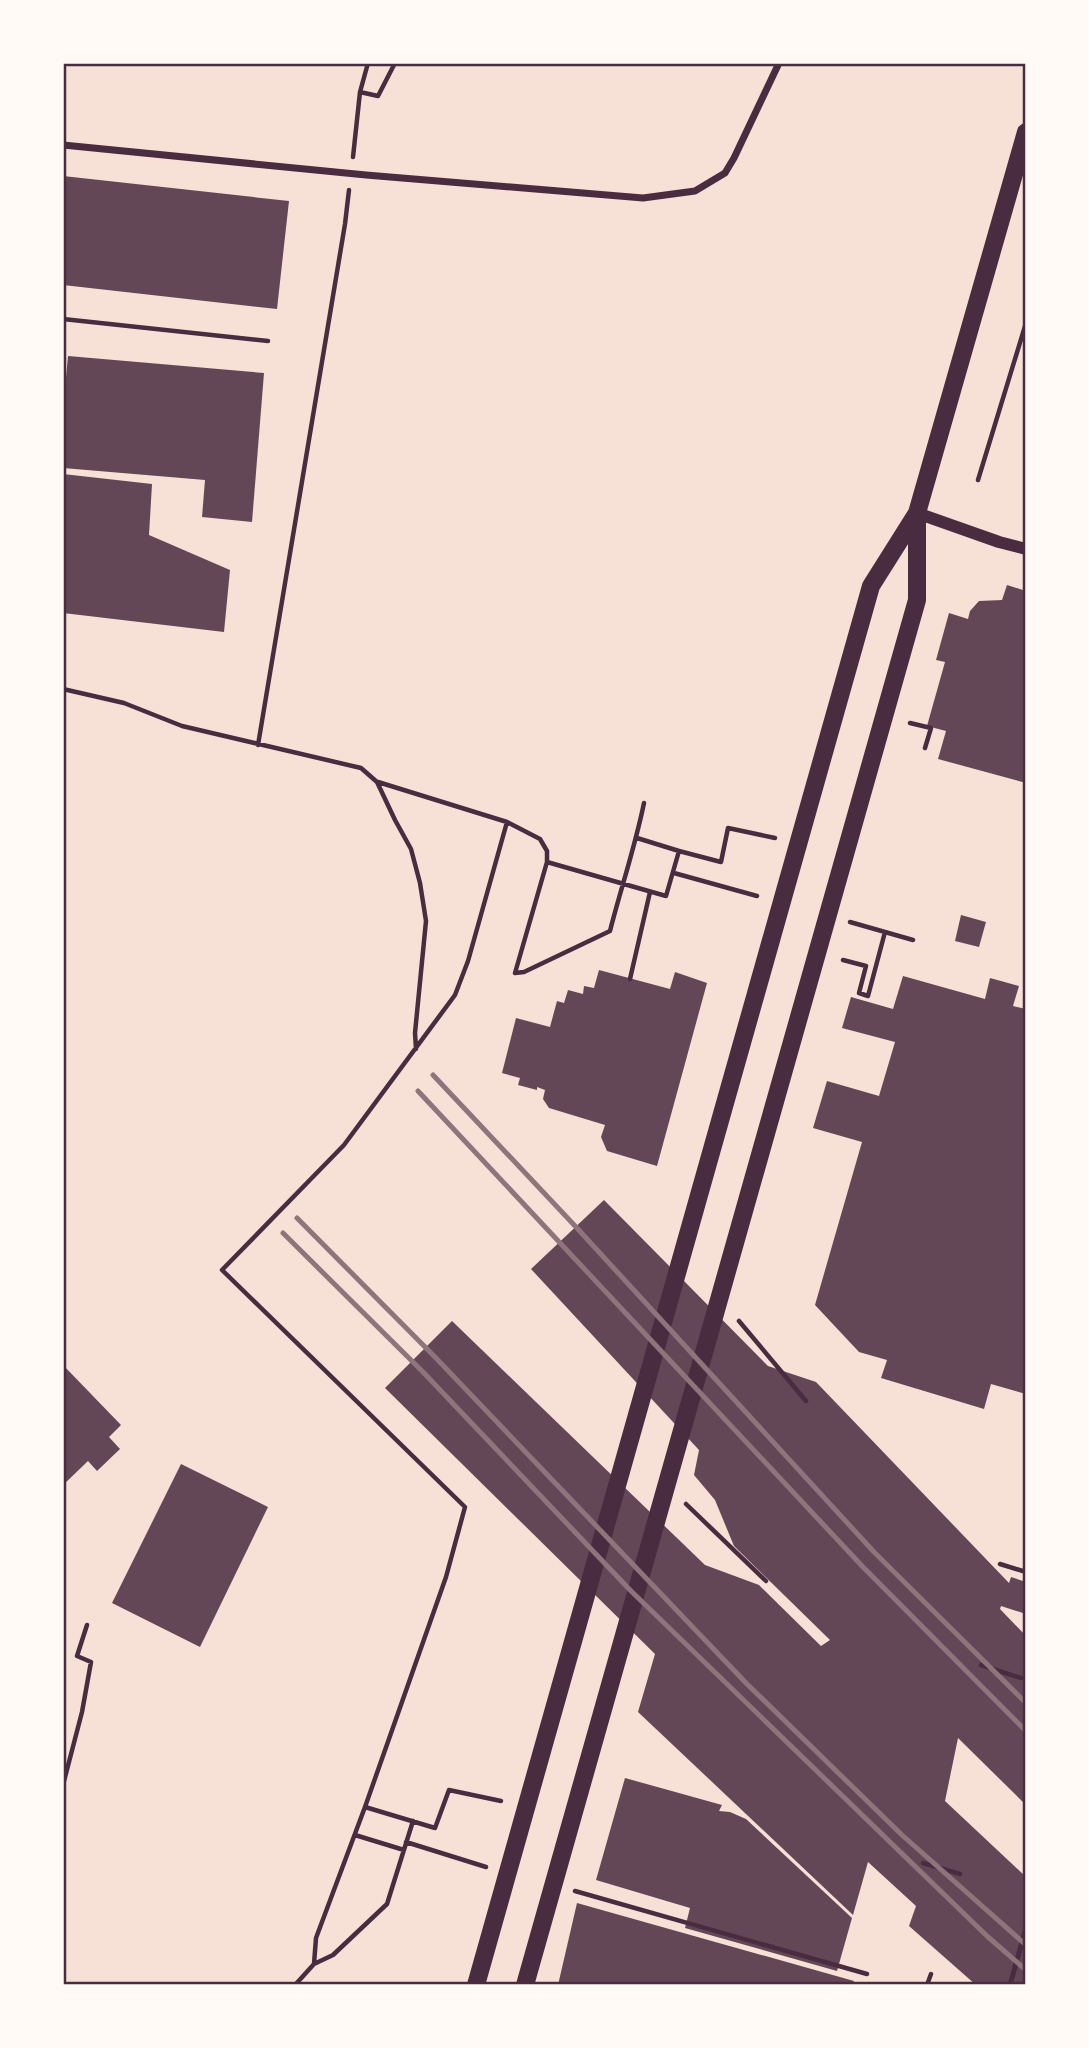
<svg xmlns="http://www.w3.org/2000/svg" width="1089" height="2048" viewBox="0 0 1089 2048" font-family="'Libre Baskerville',serif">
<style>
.building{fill:#644757}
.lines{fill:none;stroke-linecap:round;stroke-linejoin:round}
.path{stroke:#4a2c40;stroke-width:4.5}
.service{stroke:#4a2c40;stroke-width:5}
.minor{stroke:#4a2c40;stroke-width:7}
.tertiary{stroke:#4a2c40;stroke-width:12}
.primary{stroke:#4a2c40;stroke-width:18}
.rail{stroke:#8f747c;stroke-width:5}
.neatline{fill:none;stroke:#4a2c40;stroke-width:2.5}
</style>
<rect width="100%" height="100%" fill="#f7e1d7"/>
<path class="building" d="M63 176 289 201 277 309 63 285Z
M68 356 264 373 252 522 202 517 205 480 63 468V410Z
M63 474 152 484 149 535 230 570 224 632 63 613Z
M1007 585 1026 591V783L938 759 946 731 927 726 945 662 936 660 949 613 968 619 970 611 979 601 1002 600Z
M961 915 986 922 979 947 955 941Z
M599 970 670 989 675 972 707 983 657 1166 607 1151 601 1137 605 1125 549 1108 543 1099 545 1090 537 1087V1090L518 1085 520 1078 502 1073 516 1018 550 1027 557 1001 564 1003 568 990 583 994 584 986 594 988Z
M903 976 985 999 990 978 1019 986 1013 1006 1026 1009V1394L991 1384 984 1409 881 1378 887 1360 859 1352 815 1305 862 1142 813 1128 827 1081 879 1096 895 1042 842 1028 851 997 893 1009Z
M604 1200 768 1366 816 1382 1009 1583 1011 1577 1026 1582V1614L1001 1606 1000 1609 1026 1636V1805L958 1738 945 1801 1026 1877V1985H976L909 1926 916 1906 868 1862 853 1915 638 1712 655 1654 385 1388 452 1321 705 1565 759 1585 821 1646 830 1640 734 1546 715 1500 694 1475 699 1450 531 1269Z
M63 1365 121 1425 109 1437 120 1449 97 1471 88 1461 63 1485Z
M181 1464 268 1507 200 1647 112 1603Z
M625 1778 722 1805 719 1811 730 1812 746 1819 852 1918 837 1971 685 1928 690 1908 596 1880Z
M577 1903 854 1981 853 1985H558Z"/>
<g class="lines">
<path class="path" d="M360 92 378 96 395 63
M353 157 360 92 368 63
M63 319 268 341
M978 480 1026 323
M63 689 124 703 182 726 361 768 377 782 395 820 411 849 420 883 426 921 415 1033 416 1049
M910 723 931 728 925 748
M258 745 345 224 349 190
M378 782 507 822 540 839 547 851V862L515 973 524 972 610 931C621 888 635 847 644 803
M679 851 721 862 728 828 775 838
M547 862 666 896 679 851 637 838
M674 873 757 896
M850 922 913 940
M843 960 866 966 859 993 868 996 885 932
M630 979 650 892
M739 1321 806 1401
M686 1504 766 1581
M1000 1564 1026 1572
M981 1665 1021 1678
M63 1785 82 1712 91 1662 77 1656 87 1625
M365 1807 435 1828 449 1790 501 1801
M355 1835 404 1850
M406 1842 486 1867
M923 1863 960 1874
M575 1891 867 1974
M314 1964 333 1955 387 1904 413 1821
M295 1985 314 1964 316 1938 365 1807 446 1577 465 1507 222 1270 344 1145 455 995 468 961 507 822
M927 1985 931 1974"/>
<path class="service" d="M1010 1985 1026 1928"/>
<path class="minor" d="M63 145 366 175 643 198 695 191 725 173 734 158 779 63"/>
<path class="tertiary" d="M917 513 999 542 1026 549"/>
<path class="primary" d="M476 1985 871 586 917 513
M525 1985 917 600V513L1026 132"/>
<path class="rail" d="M433 1075 576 1227 874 1552 1026 1703
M418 1091 863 1567 1026 1731
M297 1218 435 1357 747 1684 902 1835 1026 1945
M283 1233 423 1372 630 1590 988 1937 1026 1970"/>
</g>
<rect width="1089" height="2048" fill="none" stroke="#fffaf5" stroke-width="130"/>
<rect x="65" y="65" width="959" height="1918" class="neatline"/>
</svg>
